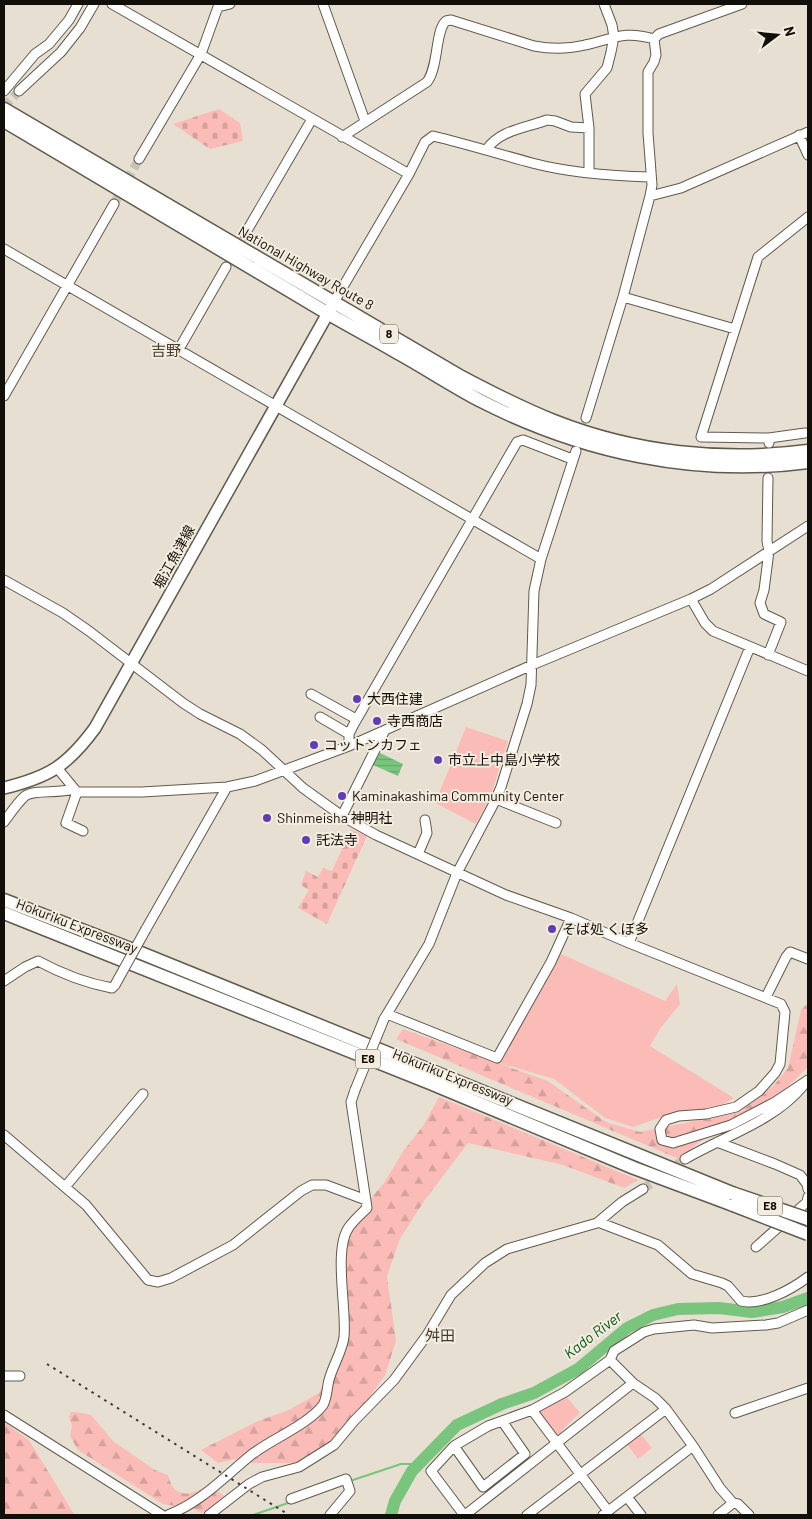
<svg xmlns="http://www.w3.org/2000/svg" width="812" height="1519" viewBox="0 0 812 1519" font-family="Barlow,'Noto Sans JP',sans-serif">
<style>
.grass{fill:#fbbcb8}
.forest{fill:url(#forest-firs)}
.cemetery{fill:url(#cemetery-stones)}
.water{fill:url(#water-rules)}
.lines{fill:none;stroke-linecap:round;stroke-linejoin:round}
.stream{stroke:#79c57e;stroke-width:2}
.river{stroke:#79c57e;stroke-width:12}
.minor-tunnel{stroke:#c7c1b4;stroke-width:9;stroke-dasharray:9 4.5;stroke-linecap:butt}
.minor-casing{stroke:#605a4e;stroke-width:11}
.major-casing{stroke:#605a4e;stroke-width:14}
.highway-casing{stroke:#605a4e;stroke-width:15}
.minor{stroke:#fff;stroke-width:9}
.major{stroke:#fff;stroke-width:11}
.highway{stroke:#fff;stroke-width:12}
.rail{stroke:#3d3a33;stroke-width:2;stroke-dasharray:2.5 5;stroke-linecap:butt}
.minor-bridge-casing{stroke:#605a4e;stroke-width:11;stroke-linecap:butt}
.highway-bridge-casing{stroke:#605a4e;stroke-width:15;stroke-linecap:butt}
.minor-bridge{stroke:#fff;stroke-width:9}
.highway-bridge{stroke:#fff;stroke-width:12}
.poi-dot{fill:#603db5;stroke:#f4eddf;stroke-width:2}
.labels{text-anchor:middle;stroke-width:4;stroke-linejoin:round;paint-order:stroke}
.shield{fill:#f4eddf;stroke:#56524a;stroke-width:1}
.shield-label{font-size:12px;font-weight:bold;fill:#120f0a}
.street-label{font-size:14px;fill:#120f0a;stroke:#f4eddf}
.poi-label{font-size:14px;fill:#120f0a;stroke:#f4eddf;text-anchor:start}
.neighbourhood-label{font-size:15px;fill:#413c30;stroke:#f4eddf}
.water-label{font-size:15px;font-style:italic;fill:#005917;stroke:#f4eddf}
</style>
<defs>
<pattern id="forest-firs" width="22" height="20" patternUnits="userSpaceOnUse" patternTransform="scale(1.25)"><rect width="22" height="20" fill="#fbbcb8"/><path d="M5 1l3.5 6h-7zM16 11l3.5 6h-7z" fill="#d6a09d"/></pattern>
<pattern id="cemetery-stones" width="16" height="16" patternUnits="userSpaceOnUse" patternTransform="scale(1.25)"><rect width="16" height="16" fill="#fbbcb8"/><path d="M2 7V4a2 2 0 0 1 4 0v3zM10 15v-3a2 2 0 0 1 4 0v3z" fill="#d6a09d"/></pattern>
<pattern id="water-rules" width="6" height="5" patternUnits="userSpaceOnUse" patternTransform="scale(1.25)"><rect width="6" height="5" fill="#79c57e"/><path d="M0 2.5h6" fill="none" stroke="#68a86c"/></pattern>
</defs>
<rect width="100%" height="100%" fill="#e7e0d2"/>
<path class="grass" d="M466 727 508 741 491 795 476 824 435 803Z
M559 953 665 1001 677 984 680 1004 660 1029 650 1046 734 1098 722 1105 665 1116 633 1127 605 1118 554 1079 499 1063Z
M566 1396 580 1413 563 1429 560 1434H554L540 1414V1409Z
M640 1433 652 1448 638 1459 626 1443Z"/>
<path class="forest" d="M808 1003V1067L778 1096 707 1136 679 1159 396 1039 403 1029 548 1081 606 1122 640 1132 740 1112 774 1085 788 1068 801 1010Z
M439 1097 638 1180 624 1188 563 1165 468 1143 424 1201 400 1239 387 1276 396 1341 385 1375 344 1434 296 1463H252L235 1459 218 1463 201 1450 258 1421 289 1410 319 1393 337 1356 346 1303 342 1265 346 1228 384 1183 404 1150 423 1126Z
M71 1412H76L91 1415 113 1441 155 1470 168 1475C173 1499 192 1497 209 1484L224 1496 206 1511 201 1513 193 1509 163 1504 78 1450 70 1436 72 1426 69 1417Z
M4 1422 29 1440 74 1514 73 1515H4Z"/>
<path class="cemetery" d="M219 109 240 123 243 141 210 149 173 124Z
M351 829 367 836 327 924 298 908 309 890 301 885 306 871 318 877 323 868 332 871Z"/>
<path class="water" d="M380 753 403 764 398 776 373 765Z"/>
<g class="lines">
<path class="stream" d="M350 1481 401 1464H418
M253 1515 291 1502"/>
<path class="river" d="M391 1515 395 1501 412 1471 457 1425 502 1404 534 1393 578 1369 627 1328 653 1315 678 1309 719 1308 752 1312 783 1307 808 1298"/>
<path class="minor-tunnel" d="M4 107 19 91
M114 204 139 159
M226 267 245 234
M643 1189 685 1159"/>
<defs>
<path id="minor" d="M112 4 409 174
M323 4 365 121
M654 39 659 34 742 4
M4 91 35 54 49 44 69 20 78 4
M19 91 61 52 80 28 94 4
M799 135 808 155
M342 137 427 82C439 66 435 30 446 21L451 20 534 46C550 49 569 49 585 45 614 39 623 30 654 39
M487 149C500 130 526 128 547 120L555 121 571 127 589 128
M139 159 201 54 218 7 230 4
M589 172V128L585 94 607 68 611 52 614 37 612 25 604 4
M650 196 681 188 808 132
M245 234 312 119
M4 249 541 559
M623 297 735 329
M334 302 409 174 425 142 433 136C466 144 499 154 532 163 570 173 611 176 650 177
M179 349 226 267
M4 396 114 204
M586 418 623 297 650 196 652 185 648 133V72L654 62 656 55 654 39
M769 438 805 433
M769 443V438L701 437 758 257 808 217
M768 478 767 541 769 551 764 590 760 603 764 614 781 622 768 655
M4 580 63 613 89 631 183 703 200 714 240 734 262 750 303 788 342 816 376 835 506 895 571 918 629 943 781 1004 785 1012 780 1064 775 1073 759 1091 736 1107 706 1114 679 1116 666 1120 660 1129 662 1140 673 1143 731 1125 775 1102 808 1080
M691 599 705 623 713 631 808 671
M311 694 356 719
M320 717 349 734
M349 746V734L354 724 517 442 523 440 572 459
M58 769 77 792H142L227 787 255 781 349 746 532 665 691 599 711 589 808 526
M77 792 66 823 83 831
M496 799 556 823
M342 816 385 730
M4 822C10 814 17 803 25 796 34 789 59 794 73 789
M418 854 427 833 425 820
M146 929 227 787
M629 943 750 647
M4 981 25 967 38 961C62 974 85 983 112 988L115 985
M766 997 786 957 790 952 808 959
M387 1014 497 1058 551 962 571 918
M384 1019 429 944 457 873 493 805 501 787 527 704 531 685 534 591 541 559 576 451
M4 1135 86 1205 148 1280 158 1282 171 1278 233 1245 301 1191 312 1185H326L366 1200
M717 1142 775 1164 800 1175 807 1184 808 1189
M685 1159C724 1136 773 1122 803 1086
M65 1187 143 1094
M598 1222 658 1245 692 1274 722 1283 728 1286 741 1301C762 1306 792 1289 808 1277
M756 1247 807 1202 808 1197
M4 1376H20
M532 1410 608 1511
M735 1413 808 1388
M4 1415 162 1515
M454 1446 483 1487 525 1454 502 1421
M693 1446 720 1488 733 1503 718 1515
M627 1497 641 1515
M291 1499 346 1479 350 1491 330 1515
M733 1503 738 1504 749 1515
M168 1515C200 1503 224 1477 251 1455 270 1440 309 1424 323 1405 327 1399 327 1387 329 1380 333 1365 342 1352 344 1337 347 1309 333 1249 349 1227 354 1220 361 1214 367 1208L351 1102 355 1090
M209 1515 249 1484 262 1477 299 1467 334 1445 354 1421 394 1380 427 1335 451 1295 485 1263 507 1249 597 1223 622 1202 643 1189
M464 1515 431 1471 454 1446 488 1426 532 1410 565 1392 610 1360 614 1351 644 1332 654 1329 694 1325 712 1328 766 1325 778 1323 808 1310
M465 1515 633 1383 610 1360
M527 1515 666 1409 655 1398 633 1383
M603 1515 693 1446 666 1409"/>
<path id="major" d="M4 788C49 777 67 766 95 728L332 306"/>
<path id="highway" d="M4 109 458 375C490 392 521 408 554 421 635 453 723 462 808 451
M4 121C107 182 210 243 312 304 340 321 369 336 398 353 425 368 451 385 479 400 581 452 694 477 808 462
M4 900 141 953 732 1193
M4 913 430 1083 634 1168 733 1205"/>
</defs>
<use href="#minor" class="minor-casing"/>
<use href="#major" class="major-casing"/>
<use href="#highway" class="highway-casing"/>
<use href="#minor" class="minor"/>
<use href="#major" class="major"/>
<use href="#highway" class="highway"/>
<path class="rail" d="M47 1364 289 1515"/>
<defs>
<path id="minor-bridge" d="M115 985 146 929
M355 1090 384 1019"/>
<path id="highway-bridge" d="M732 1193 808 1219
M733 1205 808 1234"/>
</defs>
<use href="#minor-bridge" class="minor-bridge-casing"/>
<use href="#highway-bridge" class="highway-bridge-casing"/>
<use href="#minor-bridge" class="minor-bridge"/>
<use href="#highway-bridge" class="highway-bridge"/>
</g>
<g class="poi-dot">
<circle cx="357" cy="699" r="5"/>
<circle cx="377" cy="721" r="5"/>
<circle cx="314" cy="745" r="5"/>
<circle cx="438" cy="760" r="5"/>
<circle cx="342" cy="796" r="5"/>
<circle cx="267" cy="818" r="5"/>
<circle cx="306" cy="840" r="5"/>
<circle cx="552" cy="929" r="5"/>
</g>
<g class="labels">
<g class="shield">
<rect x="380" y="324.5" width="18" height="19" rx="4"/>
<rect x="355.5" y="1049.5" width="25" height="19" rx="4"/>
<rect x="757.5" y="1196.5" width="25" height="19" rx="4"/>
</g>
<g class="shield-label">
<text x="389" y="338">8</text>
<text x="368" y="1063">E8</text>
<text x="770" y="1210">E8</text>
</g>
<g class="street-label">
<text transform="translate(306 268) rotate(30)" y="5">National Highway Route 8</text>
<text transform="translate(174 557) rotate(-61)" y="5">堀江魚津線</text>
<text transform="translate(77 926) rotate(21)" y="5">Hokuriku Expressway</text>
<text transform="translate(453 1077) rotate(22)" y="5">Hokuriku Expressway</text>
</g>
<g class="poi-label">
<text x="367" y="704">大西住建</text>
<text x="387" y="726">寺西商店</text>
<text x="324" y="750">コットンカフェ</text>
<text x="448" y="765">市立上中島小学校</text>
<text x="352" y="801">Kaminakashima Community Center</text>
<text x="277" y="823">Shinmeisha 神明社</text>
<text x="316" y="845">託法寺</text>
<text x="562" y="934">そば処 くぼ多</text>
</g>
<g class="neighbourhood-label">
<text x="166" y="356">吉野</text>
<text x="440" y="1341">舛田</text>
</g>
<g class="water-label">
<text transform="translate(593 1335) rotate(-37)" y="5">Kado River</text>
</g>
</g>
<rect width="812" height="1519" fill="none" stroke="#120f0a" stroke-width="10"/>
<g transform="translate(777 35) rotate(74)" stroke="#f4eddf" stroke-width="4" paint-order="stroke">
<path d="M0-4L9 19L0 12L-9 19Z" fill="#120f0a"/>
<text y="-8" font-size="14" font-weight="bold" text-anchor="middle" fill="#120f0a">N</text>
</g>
</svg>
